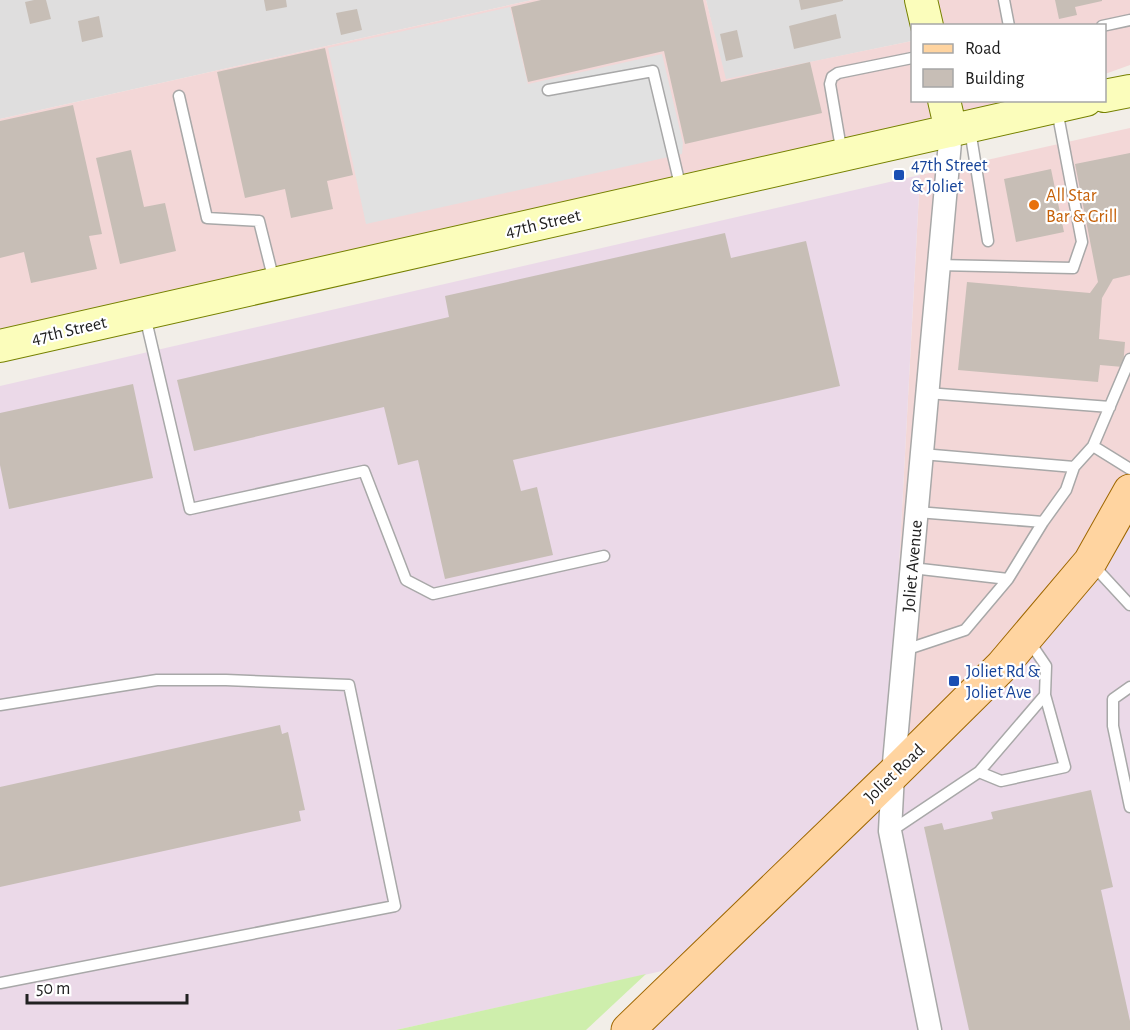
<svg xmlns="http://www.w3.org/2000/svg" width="1130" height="1030" viewBox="0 0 1130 1030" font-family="'Alegreya Sans',sans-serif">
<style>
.residential{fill:#dfdede}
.commercial{fill:#f3d7d7}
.industrial{fill:#ebd9e8}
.grass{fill:#ceeeac}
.parking{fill:#e1e1e1}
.building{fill:#c7beb6}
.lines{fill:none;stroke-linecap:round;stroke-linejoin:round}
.lane-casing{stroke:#a8a8a8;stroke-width:13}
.street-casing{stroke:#a8a8a8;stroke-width:25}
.secondary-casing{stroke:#768100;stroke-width:34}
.primary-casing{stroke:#9f6700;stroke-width:35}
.lane{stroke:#fff;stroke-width:10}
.street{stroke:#fff;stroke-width:22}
.secondary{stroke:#fbfdbb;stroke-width:32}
.primary{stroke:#ffd4a0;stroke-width:33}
.transit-dot{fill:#1a4fb4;stroke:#fff;stroke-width:2}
.food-dot{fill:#e8710a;stroke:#fff;stroke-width:2}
.labels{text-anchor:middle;stroke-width:4.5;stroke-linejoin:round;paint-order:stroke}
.transit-label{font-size:18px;fill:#164399;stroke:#fff;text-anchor:start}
.food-label{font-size:18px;fill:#c56008;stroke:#fff;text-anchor:start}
.street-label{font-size:18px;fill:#212121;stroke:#fff}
</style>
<rect width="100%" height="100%" fill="#f2eee8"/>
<path class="residential" d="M0 0H532L0 119Z
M706 0H916L912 41 725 80Z"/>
<path class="commercial" d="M532 0H706L726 79 912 41V100L938 101 944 127 0 340V119Z
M930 0H1130V65L1105 74 1104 26 935 25Z
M952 100 1024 101 957 123Z
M1130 128V503L887 789 920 175Z"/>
<path class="industrial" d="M920 175 887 788 1130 503V1030H637L707 961 396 1030H0V386Z"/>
<path class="grass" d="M646 974 586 1030H396Z"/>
<path class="parking" d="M510 7 528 84 662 54 683 143 682 154 366 224 328 48Z"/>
<path class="building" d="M34 0H46L51 19 30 24 25 2Z
M264 0H286L287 7 266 11Z
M541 0H703L721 82 810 62 822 113 685 144 664 51 528 82 511 7Z
M799 0H843V1L801 10Z
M1055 0H1102V1L1075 7 1077 15 1059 19Z
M357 9 362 30 341 35 336 13Z
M836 14 841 38 794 49 789 26Z
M99 16 103 37 82 42 78 21Z
M737 30 743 57 726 61 720 34Z
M325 48 353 175 327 181 333 209 291 218 285 189 245 198 217 72Z
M73 105 102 234 89 236 97 269 31 283 24 252 0 258V121Z
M131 150 144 207 165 203 176 251 120 264 96 158Z
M1130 153V275L1113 279 1102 298 1099 339 1125 342 1123 367 1100 365 1098 382 958 370 967 282 1090 293 1098 282 1075 164Z
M1051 169 1064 232 1016 242 1004 179Z
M725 233 731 258 806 241 840 386 513 460 521 491 537 487 553 555 445 579 418 460 398 465 384 407 194 451 177 380 449 317 445 296Z
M133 384 153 478 9 509 0 465V413Z
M280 725 282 734 288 732 305 810 299 811 301 821 0 887V787Z
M1091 790 1113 887 1101 890 1130 1021V1030H969L924 827 942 823 944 830 993 819 991 812Z"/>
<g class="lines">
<defs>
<path id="lane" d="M1004 0 1009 26
M1102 26 1130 20
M548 90 653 71 681 189
M179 96 207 218 259 221 274 281
M970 130 988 241
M842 154 830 84 832 77 838 73 912 58
M938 265 1073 268 1082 242 1057 110
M145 316 190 509 364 471 406 580 433 594 604 556
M927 393 1110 407
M1093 446 1130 469
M922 454 1074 467
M917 512 1043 522
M1092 564 1130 605
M912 568 1008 579
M905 650 965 630 1008 579 1043 522 1066 490 1074 467 1093 446 1130 359
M1130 687 1113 699V726L1130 807
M0 705 157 680H226L349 685 395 906 0 983
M979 772 1001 781 1065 767 1045 695
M891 831 979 772 1045 695 1046 666 1029 641"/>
<path id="street" d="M930 1030 890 831 893 774 951 131"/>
<path id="secondary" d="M921 0 927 26
M1104 96 1130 91
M944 100 951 131
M0 346 1086 100"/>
<path id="primary" d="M628 1030 893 774 1002 666 1090 562 1130 491"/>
</defs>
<use href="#lane" class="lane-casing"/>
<use href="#street" class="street-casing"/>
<use href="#secondary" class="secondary-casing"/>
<use href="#primary" class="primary-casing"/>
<use href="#lane" class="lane"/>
<use href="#street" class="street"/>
<use href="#secondary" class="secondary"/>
<use href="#primary" class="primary"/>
</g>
<g class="transit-dot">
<rect x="893" y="169" width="12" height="12" rx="3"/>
<rect x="948" y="675" width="12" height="12" rx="3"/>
</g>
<circle class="food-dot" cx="1034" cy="205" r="6"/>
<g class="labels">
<g class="transit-label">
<text x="911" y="171">47th Street<tspan x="911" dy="21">&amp; Joliet</tspan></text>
<text x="966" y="677">Joliet Rd &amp;<tspan x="966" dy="21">Joliet Ave</tspan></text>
</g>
<g class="food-label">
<text x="1046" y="201">All Star<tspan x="1046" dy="21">Bar &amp; Grill</tspan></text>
</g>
<g class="street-label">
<text transform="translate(543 223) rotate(-13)" y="6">47th Street</text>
<text transform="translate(69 330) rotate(-13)" y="6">47th Street</text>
<text transform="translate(912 566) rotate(-85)" y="6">Joliet Avenue</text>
<text transform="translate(894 773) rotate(-44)" y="6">Joliet Road</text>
</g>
</g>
<rect x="911" y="24" width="195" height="78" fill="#ffffff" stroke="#a6a6a6" stroke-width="1.5"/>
<rect x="923" y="44" width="30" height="9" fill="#ffd4a0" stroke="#a6a6a6" stroke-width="1.5"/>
<text x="965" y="54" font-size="18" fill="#212121">Road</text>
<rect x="923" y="69" width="30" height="18" fill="#c7beb6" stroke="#a6a6a6" stroke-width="1.5"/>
<text x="965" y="84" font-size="18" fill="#212121">Building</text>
<path d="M27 994v9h160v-9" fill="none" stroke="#212121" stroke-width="3"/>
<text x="36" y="994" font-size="18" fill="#212121" stroke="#ffffff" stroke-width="4.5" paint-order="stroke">50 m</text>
</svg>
